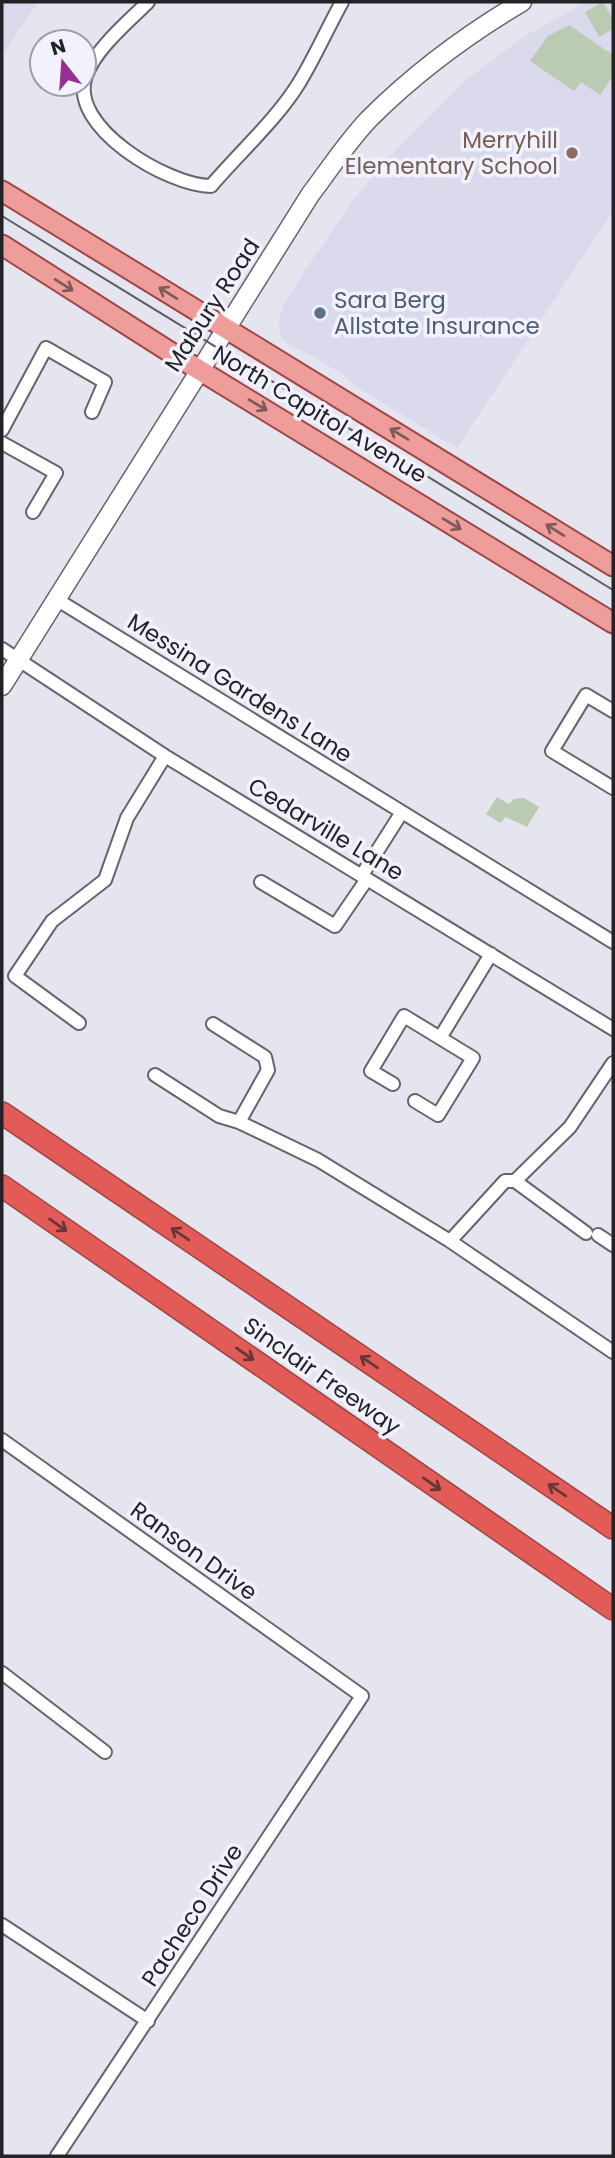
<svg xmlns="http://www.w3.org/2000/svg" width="615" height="2158" viewBox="0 0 615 2158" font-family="Poppins,sans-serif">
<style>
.built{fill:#dadaec}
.green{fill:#bbcab3}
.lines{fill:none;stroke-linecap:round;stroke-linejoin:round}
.street-casing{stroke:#64656e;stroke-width:16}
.secondary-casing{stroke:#64656e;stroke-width:21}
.primary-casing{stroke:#9f4746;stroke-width:23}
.highway-casing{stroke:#9f4746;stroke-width:24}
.street{stroke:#fff;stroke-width:12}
.secondary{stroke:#fff;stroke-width:18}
.primary{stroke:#ee9d9a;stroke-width:19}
.highway{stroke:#e25b56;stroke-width:21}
.tram{stroke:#5d5d63;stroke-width:2}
.oneway{stroke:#7e5a5b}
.oneway2{stroke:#663737}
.education-dot{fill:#8d6e63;stroke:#f1f2fd;stroke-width:2.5}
.service-dot{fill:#5c6f8a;stroke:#f1f2fd;stroke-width:2.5}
.labels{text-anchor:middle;stroke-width:7;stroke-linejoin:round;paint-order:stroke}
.education-label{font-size:23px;fill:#785e54;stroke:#f1f2fd;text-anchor:end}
.service-label{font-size:23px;fill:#4e5e75;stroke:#f1f2fd;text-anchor:start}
.street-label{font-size:23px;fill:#232327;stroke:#f1f2fd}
</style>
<rect width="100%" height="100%" fill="#e4e5ef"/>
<path class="built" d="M2 2H38L2 56Z
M586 2H613V211L457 448 355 386 342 374 309 354 291 347 283 339 279 329V319L283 306 306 269 354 199 388 158 466 80 525 36Z"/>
<path class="green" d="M603 2 613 20V29L599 37 585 12Z
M569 25 613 55V76L600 95 581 82 574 91 530 61 548 36Z
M497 797 509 804 514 799 524 798 539 807 527 827 506 817 500 823 486 814Z"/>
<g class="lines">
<defs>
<path id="street" d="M148 2C128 22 95 49 86 76 67 127 169 186 211 186 239 153 277 119 299 83 315 57 327 29 342 2
M2 430 46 348 105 382 92 412
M2 443 56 473 33 512
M56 599 613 942
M2 649 165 756 613 1029
M613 711 586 695 552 751 613 788
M362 875 402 812
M261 882 335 926 367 879
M79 1023 15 976 52 921 105 880 127 818 165 756
M213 1024 265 1057 268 1070 239 1122 318 1160 450 1241 613 1352
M440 1038 491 954
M155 1075 219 1116 239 1122
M393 1084 371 1071 404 1016 473 1058 438 1115 415 1101
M515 1181 586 1233
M598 1235 613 1245
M450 1241 505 1181H515L570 1127 613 1063
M2 1440 362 1696 57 2156
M2 1673 105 1752
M2 1925 148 2021"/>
<path id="secondary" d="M2 686 310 195C329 170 347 142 369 119 414 74 468 34 522 2"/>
<path id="primary" d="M2 191 613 566
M2 245 170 352 613 623"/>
<path id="highway" d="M2 1113 613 1528
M2 1186 613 1609"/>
</defs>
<use href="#street" class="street-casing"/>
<use href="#secondary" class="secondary-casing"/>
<use href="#primary" class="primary-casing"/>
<use href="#highway" class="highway-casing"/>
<use href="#street" class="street"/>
<use href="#secondary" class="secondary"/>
<use href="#primary" class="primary"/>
<use href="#highway" class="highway"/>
<path class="tram" d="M2 216 613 590"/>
</g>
<defs><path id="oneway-shaft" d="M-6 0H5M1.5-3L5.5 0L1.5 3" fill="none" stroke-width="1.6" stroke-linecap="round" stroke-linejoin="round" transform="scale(1.75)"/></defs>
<g class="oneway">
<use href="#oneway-shaft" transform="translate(64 285) rotate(32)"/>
<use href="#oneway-shaft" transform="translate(168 293) rotate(-148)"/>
<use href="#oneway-shaft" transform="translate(258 405) rotate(31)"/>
<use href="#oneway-shaft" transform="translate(399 434) rotate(-149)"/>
<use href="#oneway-shaft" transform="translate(452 524) rotate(31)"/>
<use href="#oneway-shaft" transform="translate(555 530) rotate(-148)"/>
</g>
<g class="oneway2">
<use href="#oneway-shaft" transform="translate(58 1225) rotate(35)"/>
<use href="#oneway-shaft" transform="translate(180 1234) rotate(-146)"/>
<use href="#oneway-shaft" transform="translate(245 1354) rotate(35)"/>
<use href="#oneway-shaft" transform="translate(369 1362) rotate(-146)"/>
<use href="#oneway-shaft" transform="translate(432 1484) rotate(35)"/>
<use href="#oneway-shaft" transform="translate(557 1490) rotate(-146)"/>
</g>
<circle class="education-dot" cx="572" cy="153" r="7"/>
<circle class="service-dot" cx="320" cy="313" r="7"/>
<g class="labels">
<g class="education-label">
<text x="558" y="148">Merryhill<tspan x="558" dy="26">Elementary School</tspan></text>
</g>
<g class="service-label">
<text x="334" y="308">Sara Berg<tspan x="334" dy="26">Allstate Insurance</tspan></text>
</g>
<g class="street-label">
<text transform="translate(212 305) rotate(-57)" y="8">Mabury Road</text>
<text transform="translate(320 414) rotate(31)" y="8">North Capitol Avenue</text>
<text transform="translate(240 688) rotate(32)" y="8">Messina Gardens Lane</text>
<text transform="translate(326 829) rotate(31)" y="8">Cedarville Lane</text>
<text transform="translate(322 1376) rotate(35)" y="8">Sinclair Freeway</text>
<text transform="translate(194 1551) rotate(36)" y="8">Ranson Drive</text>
<text transform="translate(192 1915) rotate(-57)" y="8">Pacheco Drive</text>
</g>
</g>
<rect width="615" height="2158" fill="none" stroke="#232327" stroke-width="7"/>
<g transform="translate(63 63) rotate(343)"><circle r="33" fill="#f1f2fd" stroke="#9f9fa7" stroke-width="2"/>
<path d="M0-5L12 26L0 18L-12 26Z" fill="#972e91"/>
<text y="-10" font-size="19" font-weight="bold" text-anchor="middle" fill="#232327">N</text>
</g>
</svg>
